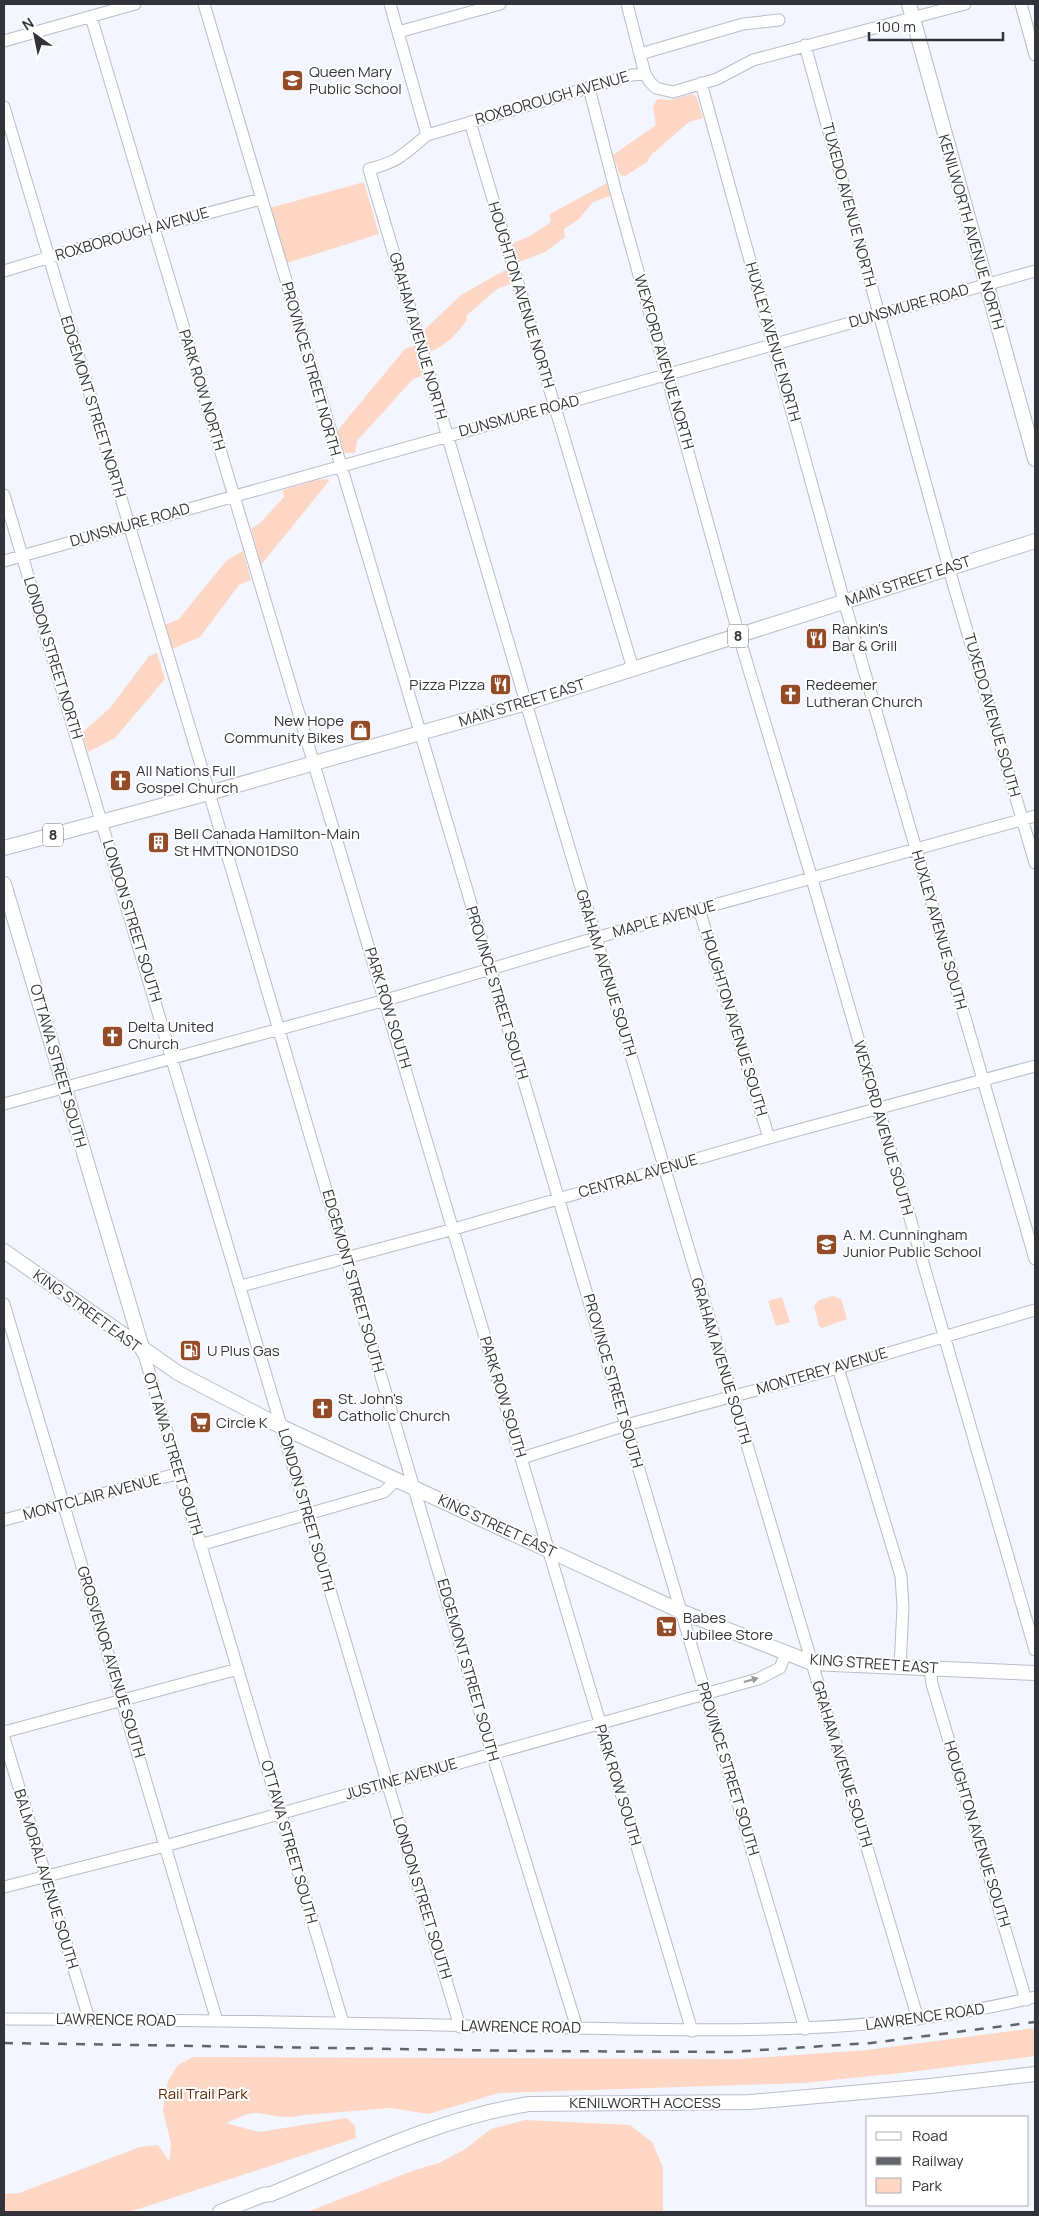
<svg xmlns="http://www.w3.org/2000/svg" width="1039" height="2216" viewBox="0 0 1039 2216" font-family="Manrope,sans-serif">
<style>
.green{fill:#fdd6c4}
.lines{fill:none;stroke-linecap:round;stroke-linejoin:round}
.minor-casing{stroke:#b6bcc9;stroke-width:13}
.major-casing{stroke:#b6bcc9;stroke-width:16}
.minor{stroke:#fff;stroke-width:11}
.major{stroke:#fff;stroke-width:14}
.rail{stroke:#62646b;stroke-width:2.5;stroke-dasharray:9 9;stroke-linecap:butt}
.oneway{fill:#989a9c}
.labels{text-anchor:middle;stroke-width:4;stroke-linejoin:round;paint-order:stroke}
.shield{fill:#fff;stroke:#707175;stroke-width:1}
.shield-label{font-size:14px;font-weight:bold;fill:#32343a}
.poi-label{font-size:15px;fill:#32343a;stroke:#fff;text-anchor:start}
.street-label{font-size:15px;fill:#32343a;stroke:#fff}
.park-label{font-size:15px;fill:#612601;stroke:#fff}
</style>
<rect width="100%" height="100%" fill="#f3f6ff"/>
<path class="green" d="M692 94 696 96 703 118 689 122 651 155 647 162 625 176 620 175 613 155 656 125 653 107 657 99 671 100Z
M364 182 379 234 287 263 270 208Z
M607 183 610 196 593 202 579 219 564 229 565 237 545 252 519 262 513 243 530 236 551 222 550 214Z
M507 269 511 284 497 289 466 316 467 319C459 333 444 347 429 352L423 331 461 295Z
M414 346 422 376 413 379 357 441 355 453H345L341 449 337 431 405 349Z
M328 479 329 481 261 565 251 528 259 524 284 497 283 490 317 480Z
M243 551 251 580 239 585 200 637 172 649 165 625 179 619 227 560Z
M157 653 165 679 115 738 88 752 82 733 110 708 149 656Z
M833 1296 841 1299 847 1319 822 1328 819 1326 814 1306 819 1300Z
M782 1297 790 1322 776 1326 768 1301Z
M1035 2028V2056L919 2071 804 2083 499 2093 429 2114 390 2108 303 2115C284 2120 274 2114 255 2113 246 2113 234 2120 226 2123L259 2132 347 2118 355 2126 356 2138 129 2212H4V2194L19 2193 140 2147 158 2145 169 2161 171 2144 163 2110 168 2081 178 2065 193 2057 739 2059 867 2050Z
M525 2120 630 2125 652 2142 663 2167V2211L307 2212 415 2170 439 2163 464 2150 491 2129Z"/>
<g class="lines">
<defs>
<path id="minor" d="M204 4 805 2029
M390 4 427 135
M627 4 645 74
M1021 4 1035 55
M91 17 692 2031
M398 32 500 4
M4 41 135 4
M805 45 953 583 1035 863
M640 54 743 24 779 20
M701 83 844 601 1035 1259
M589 88 614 185 743 650 812 879 1035 1650
M4 107 200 762 492 1753 577 2028
M470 122 633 669
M4 271 100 242 261 199
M4 495 460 2027
M4 561 1035 271
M699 909 769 1138
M4 1104 386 1000 595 938 1035 816
M241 1286 454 1229 769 1138 1035 1066
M4 1304 217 2021
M143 1351 343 2023
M838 1368 901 1576 903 1607 900 1667
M522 1458 626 1425 838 1368 1035 1310
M4 1520 180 1473
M200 1545 384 1492 396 1480
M930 1668 932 1684 1026 2000
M4 1732 238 1669
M4 1738 89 2019
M4 1887 165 1846 758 1679 780 1668 786 1653
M4 2019C194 2019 385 2024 575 2028 732 2031 881 2035 1035 1997
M918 2019 526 703 369 169C399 162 405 153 427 135L632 75 645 74 650 82 656 88 673 92 717 79 753 60 965 4"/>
<path id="major" d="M909 4 1035 459
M4 848 209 793 526 703 1035 541
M4 884 143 1351
M4 1251 178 1373 282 1427 680 1611 812 1663 1035 1673
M220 2212 263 2195 271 2194C355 2160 439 2118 529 2104L750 2102 930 2086 1035 2074"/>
</defs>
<use href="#minor" class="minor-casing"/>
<use href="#major" class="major-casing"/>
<use href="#minor" class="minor"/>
<use href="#major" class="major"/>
<path class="rail" d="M4 2043 529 2051 730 2052 871 2043 1035 2022"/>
</g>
<defs><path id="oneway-solid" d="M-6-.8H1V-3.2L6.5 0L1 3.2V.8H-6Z" transform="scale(1.25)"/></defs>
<use class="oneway" href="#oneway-solid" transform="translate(751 1680) rotate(-15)"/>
<defs>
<symbol id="school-square" viewBox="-11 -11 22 22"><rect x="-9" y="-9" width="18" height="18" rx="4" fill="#934c27" stroke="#fff"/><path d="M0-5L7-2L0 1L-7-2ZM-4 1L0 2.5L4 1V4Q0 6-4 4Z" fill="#fff"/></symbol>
<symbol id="restaurant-square" viewBox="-11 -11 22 22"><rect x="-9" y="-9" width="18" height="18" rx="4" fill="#934c27" stroke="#fff"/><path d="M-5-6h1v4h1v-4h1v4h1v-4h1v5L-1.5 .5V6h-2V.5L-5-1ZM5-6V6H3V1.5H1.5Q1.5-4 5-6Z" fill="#fff"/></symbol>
<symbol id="church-square" viewBox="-11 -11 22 22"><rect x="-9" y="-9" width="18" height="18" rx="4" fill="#934c27" stroke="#fff"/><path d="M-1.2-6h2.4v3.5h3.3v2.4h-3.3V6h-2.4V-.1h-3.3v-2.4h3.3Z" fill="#fff"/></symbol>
<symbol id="shop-square" viewBox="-11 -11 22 22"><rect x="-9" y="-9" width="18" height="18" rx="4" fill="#934c27" stroke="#fff"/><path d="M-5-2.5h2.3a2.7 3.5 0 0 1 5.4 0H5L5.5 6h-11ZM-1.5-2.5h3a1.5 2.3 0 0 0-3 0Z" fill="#fff"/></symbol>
<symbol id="building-square" viewBox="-11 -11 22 22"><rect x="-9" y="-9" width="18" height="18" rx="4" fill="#934c27" stroke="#fff"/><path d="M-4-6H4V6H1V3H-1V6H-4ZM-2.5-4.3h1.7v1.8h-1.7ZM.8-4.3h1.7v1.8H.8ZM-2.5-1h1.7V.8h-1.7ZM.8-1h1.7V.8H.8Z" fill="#fff"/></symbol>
<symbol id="fuel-square" viewBox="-11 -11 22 22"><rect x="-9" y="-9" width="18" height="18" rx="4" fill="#934c27" stroke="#fff"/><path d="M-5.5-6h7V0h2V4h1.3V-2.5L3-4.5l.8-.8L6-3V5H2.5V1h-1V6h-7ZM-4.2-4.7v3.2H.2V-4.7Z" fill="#fff"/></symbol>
<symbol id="supermarket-square" viewBox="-11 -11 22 22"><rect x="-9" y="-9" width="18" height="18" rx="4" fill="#934c27" stroke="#fff"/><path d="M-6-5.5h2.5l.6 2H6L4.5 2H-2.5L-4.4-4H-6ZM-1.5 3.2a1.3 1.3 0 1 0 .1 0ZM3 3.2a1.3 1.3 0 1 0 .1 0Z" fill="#fff"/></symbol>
</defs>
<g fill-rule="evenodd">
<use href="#school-square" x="280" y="68" width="25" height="25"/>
<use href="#restaurant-square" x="804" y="626" width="25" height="25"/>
<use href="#restaurant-square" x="488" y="672" width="25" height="25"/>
<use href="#church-square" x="778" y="682" width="25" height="25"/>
<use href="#shop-square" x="348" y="718" width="25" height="25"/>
<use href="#church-square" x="108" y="768" width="25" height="25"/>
<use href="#building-square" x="146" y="830" width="25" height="25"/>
<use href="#church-square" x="100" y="1024" width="25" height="25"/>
<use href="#school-square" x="814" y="1232" width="25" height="25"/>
<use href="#fuel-square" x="178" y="1338" width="25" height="25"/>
<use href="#church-square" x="310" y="1396" width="25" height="25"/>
<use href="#supermarket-square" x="188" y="1410" width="25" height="25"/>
<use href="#supermarket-square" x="654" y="1614" width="25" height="25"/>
</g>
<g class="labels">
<g class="shield">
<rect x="728" y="624.5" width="20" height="23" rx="4"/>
<rect x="43" y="823.5" width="20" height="23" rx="4"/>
</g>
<g class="shield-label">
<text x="738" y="641">8</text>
<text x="53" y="840">8</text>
</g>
<g class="poi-label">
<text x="309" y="77">Queen Mary<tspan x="309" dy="17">Public School</tspan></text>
<text x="832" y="634">Rankin's<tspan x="832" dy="17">Bar &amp; Grill</tspan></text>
<text x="485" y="690" text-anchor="end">Pizza Pizza</text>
<text x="806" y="690">Redeemer<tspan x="806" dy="17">Lutheran Church</tspan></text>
<text x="344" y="726" text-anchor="end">New Hope<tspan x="344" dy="17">Community Bikes</tspan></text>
<text x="136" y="776">All Nations Full<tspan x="136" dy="17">Gospel Church</tspan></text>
<text x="174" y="839">Bell Canada Hamilton-Main<tspan x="174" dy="17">St HMTNON01DS0</tspan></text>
<text x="128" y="1032">Delta United<tspan x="128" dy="17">Church</tspan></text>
<text x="843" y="1240">A. M. Cunningham<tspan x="843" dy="17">Junior Public School</tspan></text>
<text x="207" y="1356">U Plus Gas</text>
<text x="338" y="1404">St. John's<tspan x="338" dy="17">Catholic Church</tspan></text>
<text x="216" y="1428">Circle K</text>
<text x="683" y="1623">Babes<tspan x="683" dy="17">Jubilee Store</tspan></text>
</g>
<g class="street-label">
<text transform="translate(552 98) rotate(-16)" y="5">ROXBOROUGH AVENUE</text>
<text transform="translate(849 205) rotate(75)" y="5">TUXEDO AVENUE NORTH</text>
<text transform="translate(971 232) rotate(74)" y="5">KENILWORTH AVENUE NORTH</text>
<text transform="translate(132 234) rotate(-16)" y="5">ROXBOROUGH AVENUE</text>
<text transform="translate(521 295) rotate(73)" y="5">HOUGHTON AVENUE NORTH</text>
<text transform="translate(909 306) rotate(-16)" y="5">DUNSMURE ROAD</text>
<text transform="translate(418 336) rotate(74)" y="5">GRAHAM AVENUE NORTH</text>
<text transform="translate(773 342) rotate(74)" y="5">HUXLEY AVENUE NORTH</text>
<text transform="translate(664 362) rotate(74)" y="5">WEXFORD AVENUE NORTH</text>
<text transform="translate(311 369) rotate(74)" y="5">PROVINCE STREET NORTH</text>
<text transform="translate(202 390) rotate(73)" y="5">PARK ROW NORTH</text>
<text transform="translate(93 407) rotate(73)" y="5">EDGEMONT STREET NORTH</text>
<text transform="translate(519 416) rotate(-15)" y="5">DUNSMURE ROAD</text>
<text transform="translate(130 525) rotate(-16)" y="5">DUNSMURE ROAD</text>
<text transform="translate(908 581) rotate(-18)" y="5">MAIN STREET EAST</text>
<text transform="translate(53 658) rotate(73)" y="5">LONDON STREET NORTH</text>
<text transform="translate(522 703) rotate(-17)" y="5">MAIN STREET EAST</text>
<text transform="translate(992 715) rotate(74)" y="5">TUXEDO AVENUE SOUTH</text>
<text transform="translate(664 919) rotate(-15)" y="5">MAPLE AVENUE</text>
<text transform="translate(132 921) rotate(73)" y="5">LONDON STREET SOUTH</text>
<text transform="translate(939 930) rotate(74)" y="5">HUXLEY AVENUE SOUTH</text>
<text transform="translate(606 973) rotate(73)" y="5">GRAHAM AVENUE SOUTH</text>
<text transform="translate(497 993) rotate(73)" y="5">PROVINCE STREET SOUTH</text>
<text transform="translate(388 1008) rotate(73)" y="5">PARK ROW SOUTH</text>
<text transform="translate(734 1023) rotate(73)" y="5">HOUGHTON AVENUE SOUTH</text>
<text transform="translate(58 1066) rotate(74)" y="5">OTTAWA STREET SOUTH</text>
<text transform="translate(883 1128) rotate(74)" y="5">WEXFORD AVENUE SOUTH</text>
<text transform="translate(638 1176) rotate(-16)" y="5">CENTRAL AVENUE</text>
<text transform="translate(353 1281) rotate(74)" y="5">EDGEMONT STREET SOUTH</text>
<text transform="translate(87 1311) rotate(36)" y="5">KING STREET EAST</text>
<text transform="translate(721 1361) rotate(73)" y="5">GRAHAM AVENUE SOUTH</text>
<text transform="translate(822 1371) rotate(-16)" y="5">MONTEREY AVENUE</text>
<text transform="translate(613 1381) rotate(74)" y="5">PROVINCE STREET SOUTH</text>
<text transform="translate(503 1397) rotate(73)" y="5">PARK ROW SOUTH</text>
<text transform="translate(173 1454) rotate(73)" y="5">OTTAWA STREET SOUTH</text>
<text transform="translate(92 1497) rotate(-15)" y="5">MONTCLAIR AVENUE</text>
<text transform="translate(306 1510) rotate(74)" y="5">LONDON STREET SOUTH</text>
<text transform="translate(497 1526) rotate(25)" y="5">KING STREET EAST</text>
<text transform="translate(111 1662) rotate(73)" y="5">GROSVENOR AVENUE SOUTH</text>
<text transform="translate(874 1664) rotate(4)" y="5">KING STREET EAST</text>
<text transform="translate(468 1670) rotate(74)" y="5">EDGEMONT STREET SOUTH</text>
<text transform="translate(842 1764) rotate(73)" y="5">GRAHAM AVENUE SOUTH</text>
<text transform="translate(728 1769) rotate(73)" y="5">PROVINCE STREET SOUTH</text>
<text transform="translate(401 1779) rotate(-16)" y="5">JUSTINE AVENUE</text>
<text transform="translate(618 1785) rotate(73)" y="5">PARK ROW SOUTH</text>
<text transform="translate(977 1834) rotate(73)" y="5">HOUGHTON AVENUE SOUTH</text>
<text transform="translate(289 1842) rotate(74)" y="5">OTTAWA STREET SOUTH</text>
<text transform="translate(46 1879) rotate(73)" y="5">BALMORAL AVENUE SOUTH</text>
<text transform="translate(422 1898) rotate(73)" y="5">LONDON STREET SOUTH</text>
<text transform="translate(925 2017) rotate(-8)" y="5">LAWRENCE ROAD</text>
<text transform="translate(116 2020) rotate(1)" y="5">LAWRENCE ROAD</text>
<text transform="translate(521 2027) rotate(1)" y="5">LAWRENCE ROAD</text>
<text x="645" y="2108">KENILWORTH ACCESS</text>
</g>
<g class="park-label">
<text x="203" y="2099">Rail Trail Park</text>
</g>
</g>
<rect width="1039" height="2216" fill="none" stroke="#32343a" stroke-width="10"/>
<rect x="866" y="2116" width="162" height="90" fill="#ffffff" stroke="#adaeb0"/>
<rect x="876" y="2132" width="25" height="8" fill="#ffffff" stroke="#adaeb0"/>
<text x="912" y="2141" font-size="15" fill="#32343a">Road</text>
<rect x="876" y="2157" width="25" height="8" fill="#62646b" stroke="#adaeb0"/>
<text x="912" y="2166" font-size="15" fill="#32343a">Railway</text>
<rect x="876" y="2178" width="25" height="15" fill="#fdd6c4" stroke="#adaeb0"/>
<text x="912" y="2191" font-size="15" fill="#32343a">Park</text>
<g transform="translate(35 35) rotate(327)" stroke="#ffffff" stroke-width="4" paint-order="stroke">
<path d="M0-4L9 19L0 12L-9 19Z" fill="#32343a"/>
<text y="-8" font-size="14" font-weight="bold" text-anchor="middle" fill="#32343a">N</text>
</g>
<path d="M869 32v8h134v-8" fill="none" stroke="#32343a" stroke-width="2.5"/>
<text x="876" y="32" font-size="15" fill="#32343a" stroke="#ffffff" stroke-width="4" paint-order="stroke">100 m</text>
</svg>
